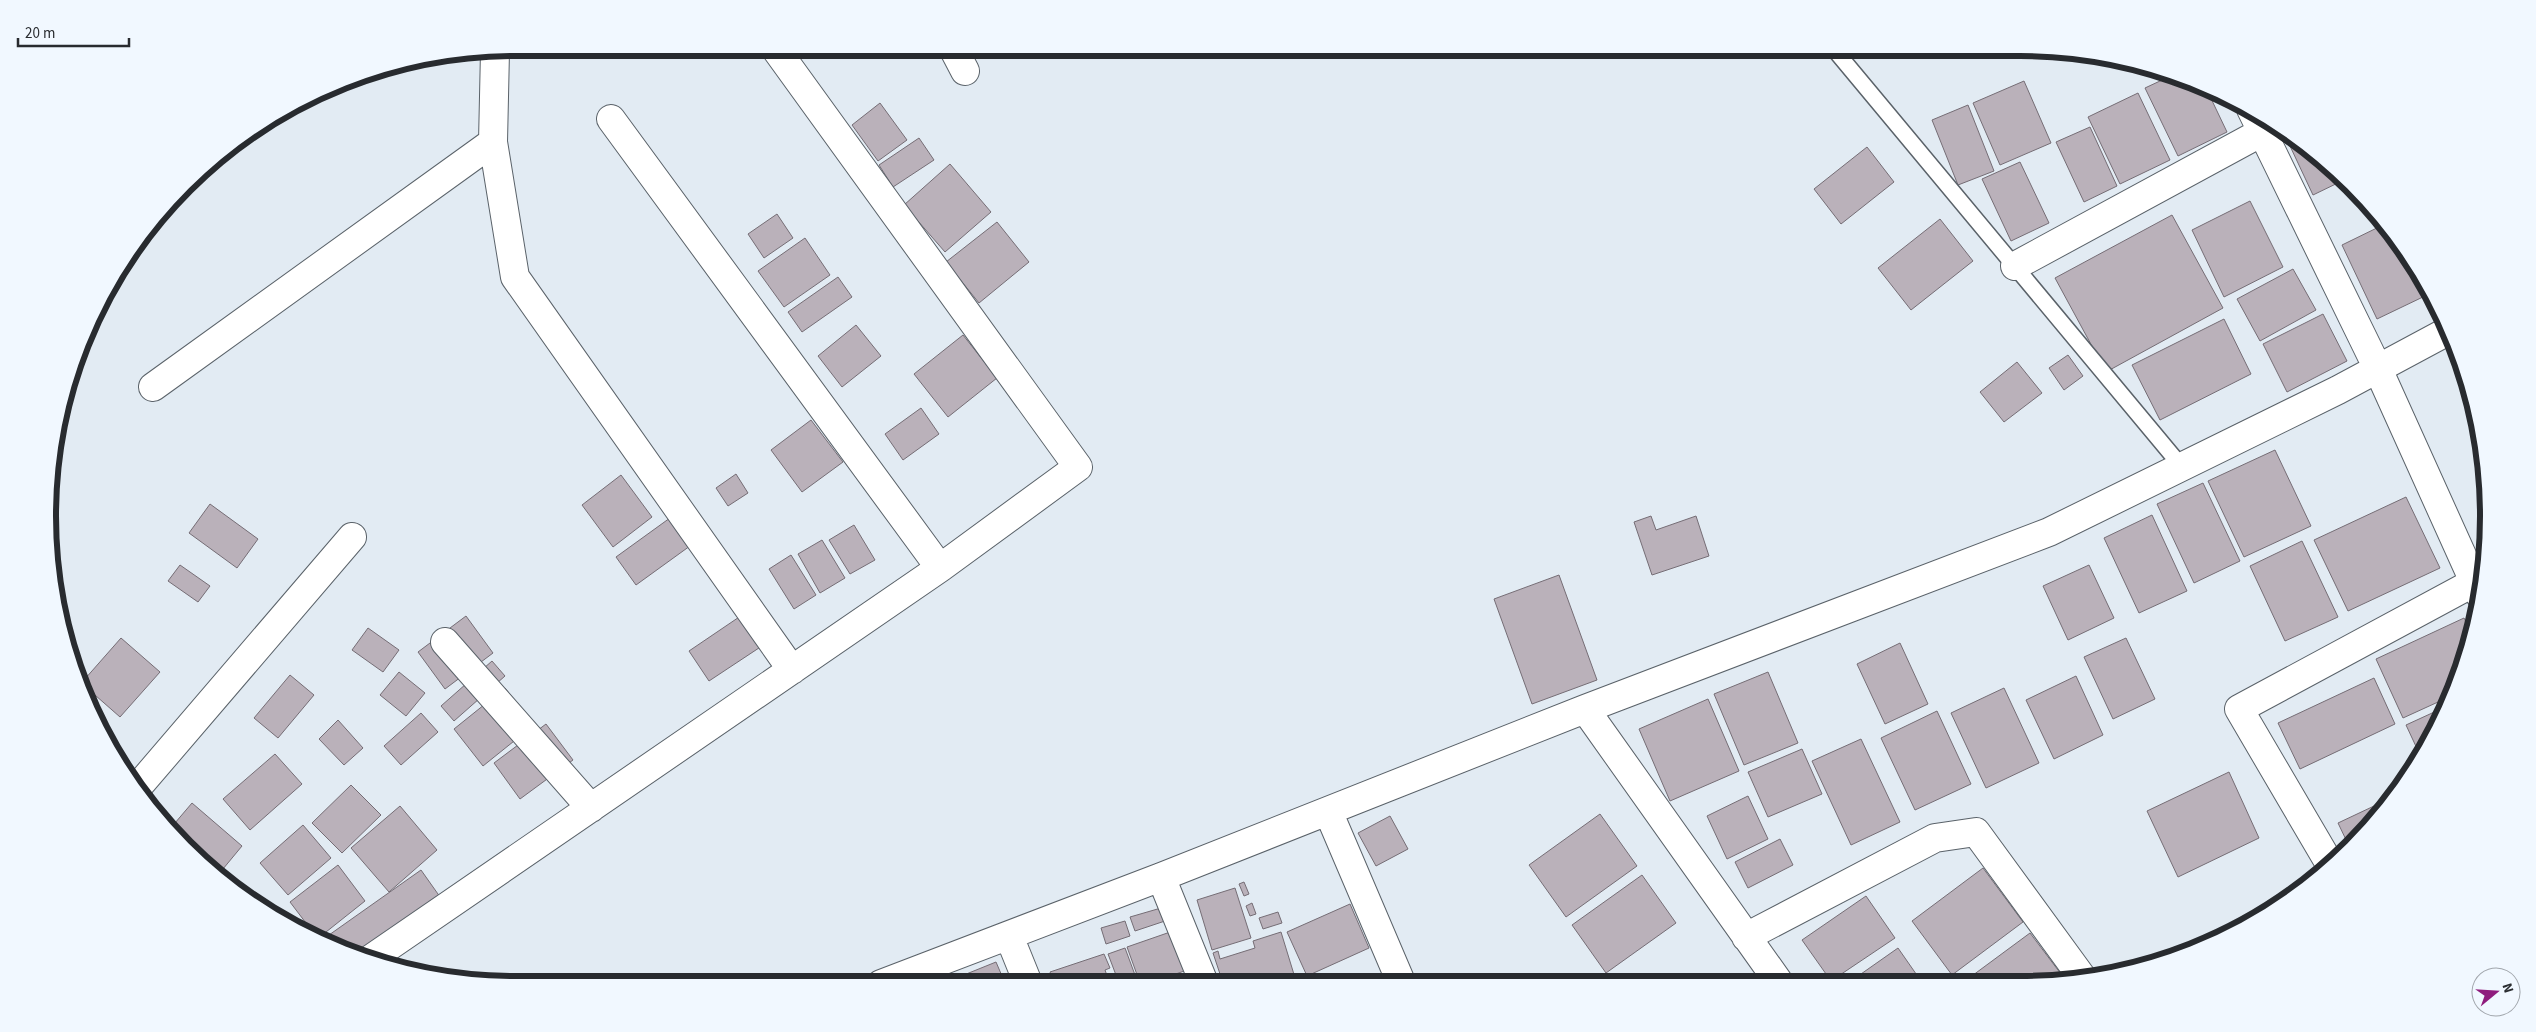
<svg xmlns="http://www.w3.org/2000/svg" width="2536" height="1032" viewBox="0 0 2536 1032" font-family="'Source Sans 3',sans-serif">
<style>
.building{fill:#bab1ba;stroke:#756d75}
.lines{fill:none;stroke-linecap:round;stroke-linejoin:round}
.service-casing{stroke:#5a6269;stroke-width:18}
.minor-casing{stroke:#5a6269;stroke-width:30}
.service{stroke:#fff;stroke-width:15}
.minor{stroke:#fff;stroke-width:28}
.rim{fill:none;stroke:#282b2f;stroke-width:6}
</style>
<rect width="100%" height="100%" fill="#e2ebf3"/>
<path class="building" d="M2175 74 2206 88 2227 132 2178 156 2145 88Z
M2024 81 2051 143 2000 165 1973 103Z
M2138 93 2170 160 2120 184 2088 117Z
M880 103 907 140 878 161 852 125Z
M1968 105 1994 171 1958 185 1932 120Z
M2090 127 2117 186 2084 202 2056 142Z
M919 138 934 160 893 187 879 165Z
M2299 142 2329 164 2344 180 2313 195 2290 146Z
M1867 147 1894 182 1841 224 1814 189Z
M2020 162 2049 223 2011 241 1982 179Z
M950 164 991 212 945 252 904 205Z
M2250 201 2283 267 2224 297 2192 230Z
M777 214 793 238 764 258 748 234Z
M2172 215 2223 308 2106 372 2055 278Z
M1940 219 1973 261 1911 310 1878 268Z
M997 222 1029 262 979 303 946 262Z
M2385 224 2402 247 2425 296 2377 319 2342 245Z
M805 238 830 275 784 307 758 271Z
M2293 269 2316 310 2260 341 2237 299Z
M838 277 852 297 802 332 788 312Z
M2323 314 2347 361 2287 392 2263 344Z
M2224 319 2251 374 2160 420 2132 365Z
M856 325 881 356 842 387 818 356Z
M963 335 997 378 948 417 914 374Z
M2068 355 2083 376 2064 390 2049 368Z
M2017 362 2042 393 2004 422 1980 392Z
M921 408 939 434 903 460 885 434Z
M811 420 843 462 802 492 771 450Z
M2275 450 2311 526 2244 557 2208 481Z
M736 474 748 493 728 506 716 488Z
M621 475 652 517 613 547 582 505Z
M2203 483 2240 561 2194 583 2157 504Z
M2406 497 2440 568 2348 611 2314 540Z
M210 504 258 539 237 568 189 533Z
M681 510 701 538 636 585 616 557Z
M2152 515 2187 591 2139 613 2104 538Z
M1651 516 1656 530 1696 516 1709 556 1652 575 1634 522Z
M854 525 875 560 850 574 829 540Z
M822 540 845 578 820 593 798 554Z
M2302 541 2338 617 2285 641 2250 566Z
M791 555 816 595 794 609 769 569Z
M180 565 210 586 198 602 168 581Z
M2089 565 2114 618 2068 640 2043 586Z
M1559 575 1597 680 1532 704 1494 599Z
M751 609 771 640 709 681 689 651Z
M466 616 493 653 445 689 418 652Z
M2464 618 2472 633 2464 666 2449 697 2403 718 2376 659Z
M368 628 399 650 383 672 352 650Z
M121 638 160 672 120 717 87 688 84 680Z
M2126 638 2155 699 2113 719 2084 657Z
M1900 643 1928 704 1885 724 1857 664Z
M492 661 505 676 454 721 441 706Z
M399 672 425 693 406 716 380 695Z
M1768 672 1798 743 1744 765 1714 694Z
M290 675 314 695 278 738 254 718Z
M2076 676 2103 735 2054 759 2026 700Z
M2374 678 2395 724 2300 769 2278 723Z
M505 688 534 725 483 766 454 729Z
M2004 688 2039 763 1986 788 1951 713Z
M1708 699 1739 771 1670 801 1639 729Z
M2443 708 2420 755 2406 725Z
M1937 711 1971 784 1915 810 1881 738Z
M421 713 438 732 401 765 384 746Z
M338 720 363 748 344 765 319 739Z
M546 724 573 760 520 799 494 763Z
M1861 739 1900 822 1851 845 1812 761Z
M1802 749 1822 794 1768 817 1748 772Z
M275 754 302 784 250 830 223 799Z
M2229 772 2259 838 2178 877 2147 811Z
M351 785 381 815 342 853 312 823Z
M1748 796 1768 839 1727 859 1707 816Z
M2391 798 2349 846 2338 823Z
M192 803 242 846 218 875 169 830Z
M400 806 437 850 389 892 351 848Z
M1600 814 1637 866 1566 917 1529 865Z
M1390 816 1408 849 1376 866 1358 833Z
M303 825 331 858 288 895 260 863Z
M1780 839 1793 865 1748 888 1735 862Z
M338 865 365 901 321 936 312 931 290 902Z
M1983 868 2023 922 1952 975 1912 921Z
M421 870 450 911 366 960 335 943 329 935Z
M1642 875 1676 923 1606 973 1572 925Z
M1244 882 1249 894 1244 896 1239 884Z
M1235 888 1251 938 1212 950 1197 900Z
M1866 896 1895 938 1831 981 1802 940Z
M1252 903 1256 914 1250 916 1246 906Z
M1350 904 1369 948 1307 976 1287 932Z
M1161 908 1165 921 1135 931 1130 917Z
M1278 912 1282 923 1263 929 1259 918Z
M2255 918 2227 936 2208 942 2207 940Z
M1125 921 1130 936 1106 944 1101 928Z
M1176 930 1190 969 1150 983H1140L1127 947Z
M1281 932 1296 981 1223 983 1213 953 1218 951 1220 959 1255 948 1253 941Z
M2030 933 2061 974 2053 981H1965Z
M1125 948 1138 983H1119L1108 954Z
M1898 948 1921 981H1851Z
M1104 954 1110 968 1105 970 1109 981 1113 980 1115 983H1054L1050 972Z
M996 962 1005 983H944Z"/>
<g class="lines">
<defs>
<path id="service" d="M1833 48 2182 467"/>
<path id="minor" d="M953 48 965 71
M495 51 493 142 515 277 792 670
M2251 109 2378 369 2480 595
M611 119 940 568
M2015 266 2275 125
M153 387 493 142
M445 642 591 808
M1585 709 1778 981
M137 788 352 537
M1328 811 1401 982
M2331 866 2239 709 2484 577
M1161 877 1204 983
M1009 936 1028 983
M1746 937 1935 838 1976 832 2084 980
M369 960 940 568 1078 467 775 48
M881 984 1161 877 1585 709 2049 532 2338 390 2448 331"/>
</defs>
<use href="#service" class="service-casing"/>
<use href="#minor" class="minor-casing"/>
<use href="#service" class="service"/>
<use href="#minor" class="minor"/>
</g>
<path d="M0 0H2536V1032H0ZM516 56H2020A460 460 0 0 1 2480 516V516A460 460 0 0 1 2020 976H516A460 460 0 0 1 56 516V516A460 460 0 0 1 516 56Z" fill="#f1f8ff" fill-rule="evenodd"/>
<path class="rim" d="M516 56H2020A460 460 0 0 1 2480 516V516A460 460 0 0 1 2020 976H516A460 460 0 0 1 56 516V516A460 460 0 0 1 516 56Z"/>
<g transform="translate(2496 992) rotate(72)"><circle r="24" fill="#f1f8ff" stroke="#a1a6ac"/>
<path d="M0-4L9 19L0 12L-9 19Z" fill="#8f1c7d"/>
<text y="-8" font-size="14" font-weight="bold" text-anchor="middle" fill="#282b2f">N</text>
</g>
<path d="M18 38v8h111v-8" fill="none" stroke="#282b2f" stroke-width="2.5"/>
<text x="25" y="38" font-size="15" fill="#282b2f" stroke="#f1f8ff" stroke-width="4" paint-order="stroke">20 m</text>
</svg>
